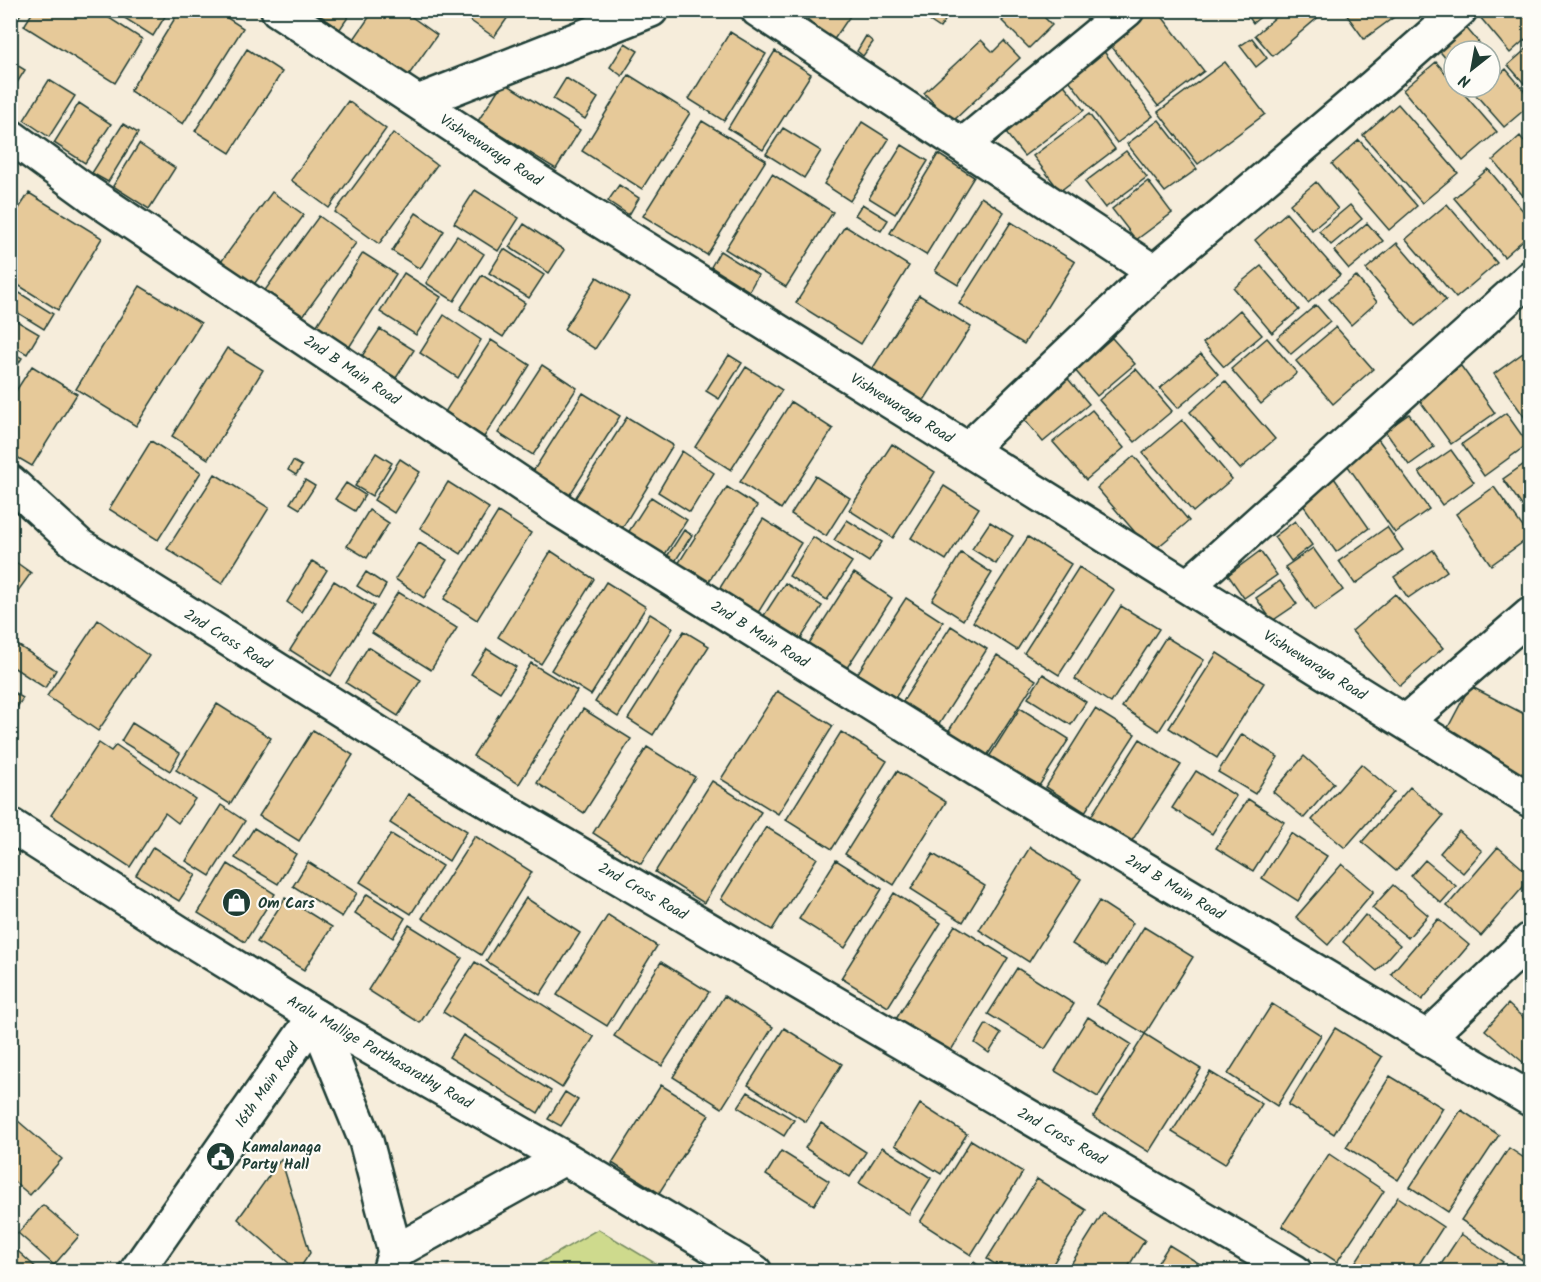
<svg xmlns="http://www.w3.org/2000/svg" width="1541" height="1282" viewBox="0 0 1541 1282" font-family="Kalam,sans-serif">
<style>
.green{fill:#ceda8d;stroke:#768c60;stroke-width:1.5}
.building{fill:#e6c999;stroke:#1f3d34;stroke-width:1.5}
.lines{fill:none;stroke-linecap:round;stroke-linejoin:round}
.minor-casing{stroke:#1f3d34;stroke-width:38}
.tertiary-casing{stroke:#1f3d34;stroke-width:38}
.minor{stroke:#fdfcf7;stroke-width:33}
.tertiary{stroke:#fdfcf7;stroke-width:33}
.labels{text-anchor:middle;stroke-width:4.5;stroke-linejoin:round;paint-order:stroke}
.street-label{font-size:15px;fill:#1f3d34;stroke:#fdfcf7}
.poi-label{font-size:15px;font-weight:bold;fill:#1f3d34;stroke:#fdfcf7;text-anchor:start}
</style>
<rect width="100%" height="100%" fill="#f6eddb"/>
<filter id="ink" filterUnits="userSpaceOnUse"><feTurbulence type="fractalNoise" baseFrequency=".0167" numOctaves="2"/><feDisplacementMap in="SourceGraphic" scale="12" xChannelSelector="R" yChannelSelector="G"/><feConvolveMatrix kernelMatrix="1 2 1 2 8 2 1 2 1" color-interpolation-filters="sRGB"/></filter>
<g filter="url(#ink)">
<path class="green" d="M598 1229 668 1271H526Z"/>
<path class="building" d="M10 10H23L11 30H10Z
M34 10H97L142 39 115 83 24 26Z
M112 10H169L153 36Z
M180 10H215L243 28 183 124 130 91Z
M312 10H353L340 29Z
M374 10H402L437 35 408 76 354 39Z
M455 10H513L494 37Z
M797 10H854L833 41Z
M913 10H939L948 16 940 28Z
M1012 10H1037L1052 25 1029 48 1002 21Z
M1141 10H1157L1204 71 1158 106 1105 38Z
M1244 10H1269L1253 23Z
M1284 10H1321L1323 13 1273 56 1255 35Z
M1343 10H1389L1394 17 1364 39Z
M1487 10H1520L1530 22V35L1510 53 1480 17Z
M1463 24 1486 51H1454V68L1436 47Z
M730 32 766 54 724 121 689 99Z
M866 36 873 42 863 56 857 51Z
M1252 38 1267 58 1256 67 1240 46Z
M981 40 993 52 1004 41 1020 58 952 122 924 93Z
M625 43 638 51 622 76 610 67Z
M1530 46V90L1508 65Z
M247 49 282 72 230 153 195 131Z
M1102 49 1153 116 1117 143 1066 76Z
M775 51 811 74 763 150 728 128Z
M10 61 25 70 10 94Z
M1225 62 1265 114 1198 164 1158 112Z
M1436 62 1454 83V87H1458L1497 132 1463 161 1403 90Z
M1506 69 1530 98V105L1504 127 1476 95 1485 87H1490V83Z
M629 75 690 113 642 189 582 151Z
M1058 77 1084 110 1024 156 998 123Z
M566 78 598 98 585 119 553 99Z
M49 80 75 96 49 137 24 120Z
M503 82 580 130 556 169 478 121Z
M348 101 386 129 329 208 291 180Z
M79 103 111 124 85 163 54 143Z
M1398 104 1458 173 1422 203 1363 135Z
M1089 114 1115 149 1060 191 1033 156Z
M1159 120 1197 169 1165 192 1127 144Z
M702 121 766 160 707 255 643 216Z
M862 122 889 139 850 201 824 184Z
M123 124 138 133 108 182 92 173Z
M783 128 821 151 804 178 766 154Z
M393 133 437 165 379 244 335 212Z
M1520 136 1530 149V204L1493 160Z
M1359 140 1417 206 1389 230 1332 164Z
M139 144 175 168 149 209 113 186Z
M902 145 928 161 895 214 869 198Z
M1126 151 1147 177 1105 208 1085 182Z
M938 154 974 177 926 255 890 233Z
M1488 169 1530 219V234L1504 257 1454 198Z
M772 174 833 212 786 287 725 249Z
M1148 181 1172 213 1136 240 1112 209Z
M1316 182 1338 209 1312 230 1290 204Z
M619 185 639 198 629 215 608 201Z
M475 190 519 218 498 251 454 223Z
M272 192 304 215 250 290 218 266Z
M29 193 102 238 58 310 10 280V222Z
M981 197 1004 212 958 285 935 271Z
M862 204 888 220 881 231 855 215Z
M1447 204 1497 263 1456 298 1406 239Z
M1350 205 1362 219 1331 245 1319 231Z
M416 213 444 231 420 269 392 251Z
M1286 213 1340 275 1308 303 1255 240Z
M319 216 356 243 300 320 263 293Z
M1011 222 1075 262 1024 344 959 304Z
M1367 223 1383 241 1349 269 1334 251Z
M524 224 564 250 549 273 509 247Z
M845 226 909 266 861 344 796 303Z
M457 236 484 254 454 301 426 283Z
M1397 243 1446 300 1415 326 1366 269Z
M504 249 544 275 529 298 489 273Z
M720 251 758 275 749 291 711 267Z
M363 253 396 274 348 349 315 328Z
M1261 266 1299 310 1272 333 1234 288Z
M404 273 441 297 416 335 380 312Z
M482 275 525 303 503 337 460 309Z
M1356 276 1377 302 1351 325 1329 299Z
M597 277 629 297 595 349 564 329Z
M140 286 201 323 136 426 76 389Z
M10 287 53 314 44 329 10 308Z
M919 295 971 327 923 402 871 371Z
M1316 305 1330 321 1291 354 1277 338Z
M1240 310 1262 335 1224 367 1203 343Z
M444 315 481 340 458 378 420 353Z
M10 317 39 334 27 354 10 344Z
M1336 327 1373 369 1333 404 1296 361Z
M380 329 414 350 396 378 362 356Z
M1112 338 1135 364 1097 396 1074 369Z
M1267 338 1297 373 1261 404 1231 369Z
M491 340 530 365 484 437 445 412Z
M227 348 263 370 208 459 172 436Z
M1530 348V425L1494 374Z
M10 351 22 358 10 377Z
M1201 354 1218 374 1178 408 1160 388Z
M729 355 742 363 719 399 706 391Z
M542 365 577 388 533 455 498 433Z
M32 366 77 394 32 466 10 453V400Z
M1461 366 1495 413 1451 444 1417 397Z
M746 367 782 390 731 470 695 447Z
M1136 369 1172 411 1135 442 1099 400Z
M1064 374 1089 404 1043 442 1018 412Z
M1225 381 1275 439 1240 469 1190 412Z
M583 393 620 416 569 496 532 473Z
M791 402 833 429 781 509 740 482Z
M1092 410 1124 448 1086 480 1053 442Z
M1506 413 1528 444 1484 476 1462 444Z
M1409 414 1434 447 1409 465 1385 431Z
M627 417 673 445 621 530 574 500Z
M1182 420 1232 479 1193 512 1143 453Z
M1378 439 1429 509 1395 533 1345 462Z
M151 441 201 472 158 540 109 509Z
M892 444 935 472 893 538 849 510Z
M1451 450 1474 482 1442 505 1419 472Z
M682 451 714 473 690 512 658 492Z
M376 453 392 463 372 496 355 486Z
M1134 456 1189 521 1152 552 1097 488Z
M400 459 420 472 394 513 374 500Z
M1530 460V517L1503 479Z
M293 461 302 466 296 475 288 470Z
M215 474 269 508 222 584 167 549Z
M815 476 850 498 826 536 791 514Z
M1334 478 1369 528 1336 552 1301 502Z
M305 480 315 486 300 509 290 503Z
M448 482 489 508 461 554 420 528Z
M346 483 365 495 355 511 335 499Z
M944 486 979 508 946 560 911 538Z
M727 487 757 506 708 583 678 564Z
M1494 487 1530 537 1491 565 1456 514Z
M651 497 687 520 662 559 626 536Z
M369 510 389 523 367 558 347 546Z
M498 512 531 533 477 620 444 599Z
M763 519 801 543 756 616 718 591Z
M847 520 882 542 869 562 834 540Z
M1295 521 1312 545 1291 561 1274 537Z
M990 522 1013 536 996 564 972 549Z
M1387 527 1403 550 1355 584 1339 561Z
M684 530 692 535 674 563 666 558Z
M813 537 852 562 827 600 789 576Z
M1028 537 1071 564 1017 650 973 622Z
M419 543 447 560 424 598 395 579Z
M1313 548 1343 590 1315 610 1285 567Z
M1433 550 1447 571 1408 598 1394 577Z
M551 551 594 579 541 664 498 637Z
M1260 551 1277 575 1244 598 1228 575Z
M961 553 992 573 963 620 932 600Z
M10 558 31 573 10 602Z
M312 561 327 570 301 612 287 602Z
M1079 567 1114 590 1059 675 1024 653Z
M366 572 386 585 378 599 357 586Z
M854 573 892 598 841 677 803 653Z
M334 581 374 606 331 676 290 650Z
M1280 581 1297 604 1272 621 1256 598Z
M606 582 646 607 591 695 551 670Z
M785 583 822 606 798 643 761 620Z
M398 592 457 628 431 670 372 633Z
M1395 594 1443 648 1400 686 1352 631Z
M906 598 943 622 892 703 854 679Z
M1121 606 1159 629 1111 703 1075 679Z
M650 614 673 628 618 717 595 702Z
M98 620 149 656 98 731 47 696Z
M951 626 987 649 936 729 900 706Z
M684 631 709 646 653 735 628 719Z
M1166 637 1204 660 1159 731 1122 707Z
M10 640 56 670 45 688 10 665Z
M368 647 421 680 398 716 346 683Z
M487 649 516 667 500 692 471 674Z
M1217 653 1264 683 1217 758 1169 728Z
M997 655 1036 680 985 759 946 735Z
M531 663 577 691 519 784 473 756Z
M1043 674 1086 702 1071 725 1028 698Z
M1470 686 1530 717V763L1523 777 1444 735Z
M10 690 23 698 10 718Z
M777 691 833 726 778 814 721 779Z
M217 704 271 738 230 804 176 770Z
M1020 708 1069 739 1037 789 989 757Z
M583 709 631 739 584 813 537 783Z
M1095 709 1135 734 1085 812 1046 787Z
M132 723 180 753 170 771 121 741Z
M313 730 353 755 299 841 259 816Z
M841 732 887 761 832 849 786 820Z
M1242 734 1278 757 1255 794 1218 772Z
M1140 739 1181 765 1128 847 1088 821Z
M99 743 111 751 116 745 195 799 178 823 165 813 130 867 51 815Z
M647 747 695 777 641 864 593 833Z
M1304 756 1334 783 1304 818 1273 792Z
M1361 764 1394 792 1345 848 1312 820Z
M897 771 946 802 894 885 845 854Z
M1196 771 1236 796 1212 834 1172 808Z
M712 781 761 812 704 903 655 872Z
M1410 787 1443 816 1396 871 1362 842Z
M408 794 467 831 449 861 390 823Z
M1248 799 1284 822 1253 871 1216 848Z
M221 805 245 821 210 876 186 861Z
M766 827 817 858 772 930 721 899Z
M254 828 296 854 278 884 235 858Z
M1459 831 1482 851 1463 873 1440 853Z
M1291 833 1327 856 1298 901 1262 878Z
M391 834 442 866 411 914 360 882Z
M475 836 532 872 481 955 422 918Z
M153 847 196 875 179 901 136 875Z
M1030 847 1081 879 1029 962 979 930Z
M1498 847 1530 875V879L1481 936 1447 906Z
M933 854 985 886 963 922 911 889Z
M836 860 882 889 845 948 799 919Z
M1425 860 1456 886 1441 903 1411 876Z
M308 862 357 893 342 917 293 886Z
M228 864 275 894 245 942 198 913Z
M1342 864 1374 891 1328 945 1296 917Z
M1393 885 1428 915 1408 938 1372 908Z
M894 893 941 923 888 1007 841 978Z
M367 894 405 918 393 938 355 913Z
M285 898 332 927 304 970 257 942Z
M526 898 580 933 540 995 486 961Z
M1099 901 1133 923 1107 966 1072 944Z
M608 915 657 946 607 1026 557 995Z
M1365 915 1400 945 1377 971 1343 942Z
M1438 919 1469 945 1422 1000 1391 974Z
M409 925 462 958 420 1023 368 990Z
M955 925 1008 958 950 1052 896 1019Z
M1144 927 1193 957 1145 1034 1096 1004Z
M475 962 594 1037 562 1088 443 1012Z
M661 962 709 992 662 1066 614 1036Z
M1017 968 1074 1004 1045 1049 988 1014Z
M724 996 773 1027 722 1108 673 1077Z
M1272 1004 1321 1035 1277 1106 1228 1074Z
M1508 1004 1530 1024V1057L1525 1064 1485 1030Z
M1088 1017 1131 1044 1098 1097 1055 1071Z
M986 1024 1001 1034 989 1053 975 1043Z
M784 1028 842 1064 806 1122 748 1085Z
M1335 1028 1382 1057 1334 1134 1288 1105Z
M1145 1034 1201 1069 1149 1152 1093 1117Z
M463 1035 551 1091 538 1113 449 1057Z
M1210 1072 1262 1104 1225 1164 1172 1132Z
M1390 1076 1443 1108 1398 1180 1346 1147Z
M661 1085 709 1115 659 1193 612 1163Z
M565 1092 578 1100 561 1126 548 1119Z
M748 1092 794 1120 784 1136 738 1107Z
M920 1104 967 1134 941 1174 895 1145Z
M1461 1110 1499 1135 1448 1212 1410 1187Z
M10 1114 62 1159 30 1195 10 1178Z
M821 1123 866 1152 850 1177 805 1148Z
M971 1140 1023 1172 971 1255 920 1222Z
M882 1147 931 1178 909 1214 859 1183Z
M1509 1148 1530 1162V1247L1522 1260 1461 1220Z
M781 1151 829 1181 814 1205 766 1175Z
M1329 1154 1384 1191 1337 1262 1282 1226Z
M281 1159 310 1253 298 1271 238 1219Z
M1037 1179 1086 1210 1048 1272H1007L987 1259Z
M1398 1197 1443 1227 1414 1272H1349Z
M43 1205 79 1236 54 1265 18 1233Z
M1103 1213 1145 1240 1125 1272H1066Z
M1461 1234 1503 1262 1497 1272H1436Z
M11 1245 41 1272H10Z
M1169 1245 1213 1272H1152Z
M974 1262 988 1272H968Z"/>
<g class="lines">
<defs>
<path id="minor" d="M278 10 537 181 1530 800
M758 10 1154 272 968 449
M418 102 651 10
M10 136 91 195 557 508 978 770 1530 1099
M963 145 1127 10
M1154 272 1374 86 1460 10
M10 482 80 546 461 785 1295 1272
M1188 586 1530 278
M1406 722 1530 615
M1428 1037 1530 940
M395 1252 564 1158
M136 1272 315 1016 564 1158 755 1272"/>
<path id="tertiary" d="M10 825 178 932 315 1016 366 1141 395 1252 389 1272"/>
</defs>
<use href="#minor" class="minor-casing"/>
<use href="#tertiary" class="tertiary-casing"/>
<use href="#minor" class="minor"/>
<use href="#tertiary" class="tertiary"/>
</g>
</g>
<defs>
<symbol id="shop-disc" viewBox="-11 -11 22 22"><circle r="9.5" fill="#1f3d34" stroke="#fdfcf7"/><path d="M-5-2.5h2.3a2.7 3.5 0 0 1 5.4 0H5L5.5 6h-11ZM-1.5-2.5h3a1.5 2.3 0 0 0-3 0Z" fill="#fff"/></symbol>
<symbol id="civic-disc" viewBox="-11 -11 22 22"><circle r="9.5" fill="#1f3d34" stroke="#fdfcf7"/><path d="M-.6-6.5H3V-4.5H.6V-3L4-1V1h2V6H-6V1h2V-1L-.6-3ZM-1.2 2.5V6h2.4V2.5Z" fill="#fff"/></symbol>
</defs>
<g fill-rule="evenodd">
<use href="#shop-disc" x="220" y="886" width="33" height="33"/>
<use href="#civic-disc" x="204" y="1140" width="33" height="33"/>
</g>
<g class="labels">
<g class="street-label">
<text transform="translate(491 150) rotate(33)" y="5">Vishvewaraya Road</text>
<text transform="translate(352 370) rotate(34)" y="5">2nd B Main Road</text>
<text transform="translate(902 408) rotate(32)" y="5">Vishvewaraya Road</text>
<text transform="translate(760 634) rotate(32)" y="5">2nd B Main Road</text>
<text transform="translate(228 639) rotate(32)" y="5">2nd Cross Road</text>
<text transform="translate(1315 665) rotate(32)" y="5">Vishvewaraya Road</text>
<text transform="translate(1175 887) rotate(31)" y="5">2nd B Main Road</text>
<text transform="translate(643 891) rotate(30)" y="5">2nd Cross Road</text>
<text transform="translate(380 1052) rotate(30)" y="5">Aralu Mallige Parthasarathy Road</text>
<text transform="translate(267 1085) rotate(-55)" y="5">16th Main Road</text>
<text transform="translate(1062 1136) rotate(30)" y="5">2nd Cross Road</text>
</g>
<g class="poi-label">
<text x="258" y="908">Om Cars</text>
<text x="242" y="1152">Kamalanaga<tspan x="242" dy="17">Party Hall</tspan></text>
</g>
</g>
<rect width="1541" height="1282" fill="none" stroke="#fdfcf7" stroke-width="36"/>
<rect x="18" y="18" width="1505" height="1246" fill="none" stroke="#1f3d34" stroke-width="2" filter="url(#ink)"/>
<g transform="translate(1472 69) rotate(211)"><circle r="28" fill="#fdfcf7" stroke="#a4b0a9" stroke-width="1.5"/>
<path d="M0-4.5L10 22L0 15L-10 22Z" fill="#1f3d34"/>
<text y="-9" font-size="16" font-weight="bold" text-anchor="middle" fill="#1f3d34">N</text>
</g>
</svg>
